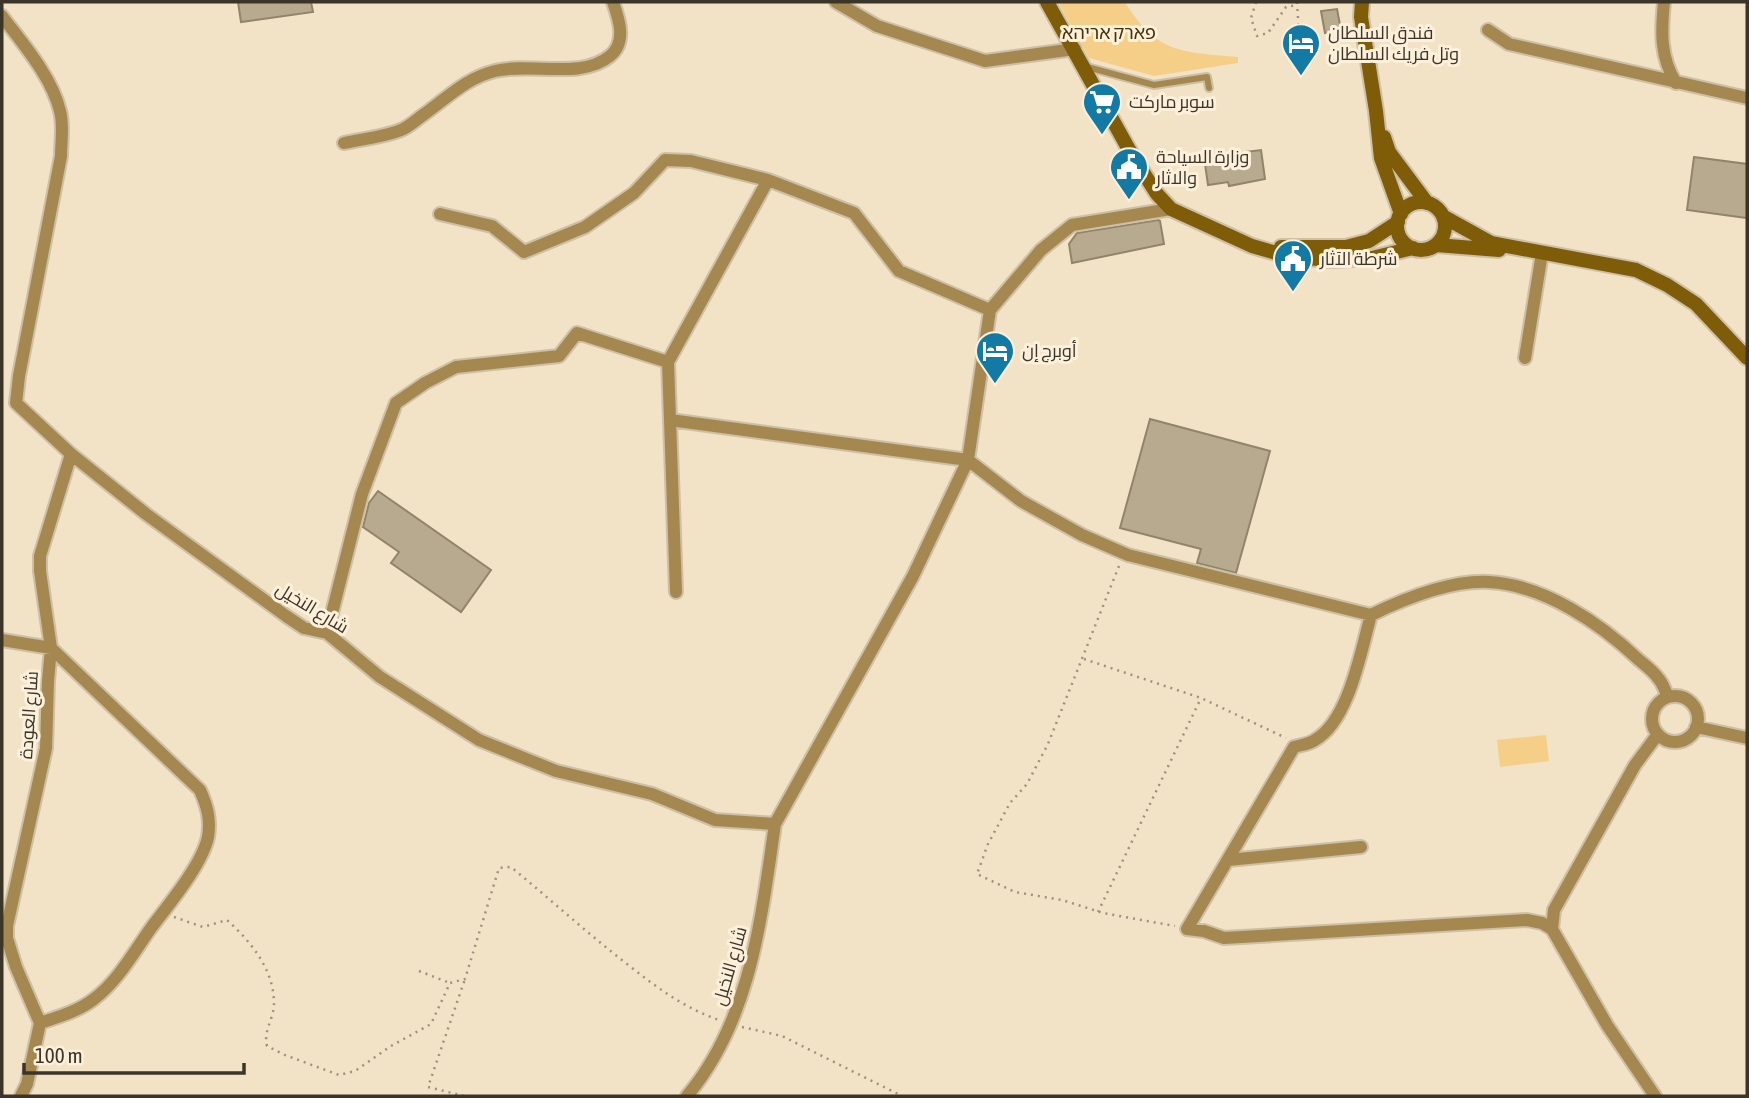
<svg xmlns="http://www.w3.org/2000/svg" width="1749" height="1098" viewBox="0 0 1749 1098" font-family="'Asap Condensed',Cairo,'Noto Sans Hebrew',sans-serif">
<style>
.green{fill:#f5cf88}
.building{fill:#b8aa8f;stroke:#92846b;stroke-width:2}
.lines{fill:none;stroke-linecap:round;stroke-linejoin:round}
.lane-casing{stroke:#cdc0a7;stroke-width:10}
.street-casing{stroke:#cdc0a7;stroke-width:16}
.secondary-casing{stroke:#cdc0a7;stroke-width:18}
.path{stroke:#9d927d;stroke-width:2.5;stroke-dasharray:2 5;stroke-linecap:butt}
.lane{stroke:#a58850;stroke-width:6}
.street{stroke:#a58850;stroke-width:12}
.secondary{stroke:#7e5c08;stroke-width:14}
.labels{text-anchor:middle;stroke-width:6;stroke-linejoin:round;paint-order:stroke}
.park-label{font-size:18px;fill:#443107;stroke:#fdf0da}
.poi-label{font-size:18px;fill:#3a3429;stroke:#fdf0da;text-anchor:start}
.street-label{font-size:18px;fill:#3a3429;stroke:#fdf0da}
</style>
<rect width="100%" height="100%" fill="#f2e3c6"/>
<path class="green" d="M1058 2H1125C1157 54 1182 52 1238 57V63L1154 76 1089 58Z
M1546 735 1549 761 1500 767 1497 740Z"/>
<path class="building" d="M238 2H311L313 12 241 22Z
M1337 9 1341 30 1325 33 1321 11Z
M1261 150 1265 179 1229 186 1228 182 1208 185 1204 157Z
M1694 157 1747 164V218L1687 210Z
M1158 220 1160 221 1164 244 1072 263 1069 244 1077 233Z
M1150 419 1270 451 1236 573 1197 563 1201 549 1120 528Z
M378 491 491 570 461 612 391 563 399 552 363 527 369 503Z"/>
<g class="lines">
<defs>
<path id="lane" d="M1087 67 1154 85 1207 77 1209 88"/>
<path id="street" d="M836 2 877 26 985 61 1075 49
M1664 2C1661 32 1660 57 1676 83
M2 16C23 44 52 77 60 111 64 125 61 142 61 156L19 376 16 403 71 454 146 514 286 616 304 628 327 633 380 677 479 740 556 771 652 794 715 820 775 824C761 919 751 1020 687 1096
M1488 30 1509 44 1747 98
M344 143C362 139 384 137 401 130 409 127 416 120 423 115 447 98 466 78 495 71 531 62 581 80 610 56 627 42 619 19 613 2
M440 214 492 226 524 252 585 227 634 193 665 160 691 161 768 180
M1525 358 1542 253
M668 362 768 180 854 213 899 271 990 310
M670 420 968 460 1021 501 1082 535 1128 555 1371 615C1406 598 1450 580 1489 582 1544 585 1600 623 1639 660 1645 665 1653 671 1658 678 1663 683 1665 691 1668 697
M1371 615C1361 650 1349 721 1315 740 1310 744 1301 745 1294 747L1187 929 1204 931 1224 938 1527 920 1542 923 1552 929
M327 633 362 494 396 403 425 383 456 367 559 356 577 333 668 362 676 592
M2 640 51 648 200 790C207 806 211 819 208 837 202 865 169 904 151 928 134 952 118 981 94 999 79 1011 58 1017 40 1023
M1652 719a23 23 0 1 1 46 0a23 23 0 1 1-46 0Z
M1696 727 1747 738
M775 824 913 576 968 460 990 310 1041 250 1072 225 1171 209
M1228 860 1361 847
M21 1096 27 1084 40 1023 16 967 7 938V926L46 748 48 681 51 648 40 571V556L71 454
M1655 1096 1607 1025 1552 929 1554 910 1635 765 1658 734"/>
<path id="secondary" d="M1047 2 1132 155 1157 194 1171 209 1252 246 1290 257 1333 260 1372 258 1413 248
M1362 2 1361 17 1376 111 1381 158 1401 214
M1384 137 1389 152 1427 203
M1397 226a24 24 0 1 1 48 0a24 24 0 1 1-48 0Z
M1444 217 1491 243 1636 270 1667 285 1696 304 1747 358
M1436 245 1499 250
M1281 247H1346L1369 241 1398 222"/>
</defs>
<use href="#lane" class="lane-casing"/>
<use href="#street" class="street-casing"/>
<use href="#secondary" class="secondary-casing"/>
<path class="path" d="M1256 2 1251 18 1257 36 1268 33 1286 7 1297 5
M1297 2 1299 34
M1119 566 1048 744 1027 784 1010 803 988 844 977 874 1015 892 1062 900 1103 913 1175 926
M1084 659 1201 698 1286 738
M1098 912 1201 698
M174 917 203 927 227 920C251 942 274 969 274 1004 274 1018 263 1031 267 1046L285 1055 339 1075 355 1071 391 1046 431 1024 450 983 465 979 499 868 511 867C550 899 587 933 627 964 656 987 684 1008 719 1020
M419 971 450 983
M742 1027 782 1036 902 1096
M464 1096 428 1087 465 979"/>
<use href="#lane" class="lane"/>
<use href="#street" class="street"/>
<use href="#secondary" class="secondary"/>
</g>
<defs>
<symbol id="hotel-pin" viewBox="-11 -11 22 30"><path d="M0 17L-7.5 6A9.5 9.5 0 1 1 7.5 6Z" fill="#127aa5" stroke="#fdf0da"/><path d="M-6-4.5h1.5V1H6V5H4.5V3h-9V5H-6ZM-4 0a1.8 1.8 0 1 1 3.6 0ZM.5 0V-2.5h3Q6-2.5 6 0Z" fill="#fff"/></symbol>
<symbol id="supermarket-pin" viewBox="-11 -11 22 30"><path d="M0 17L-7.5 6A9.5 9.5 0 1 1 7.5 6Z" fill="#127aa5" stroke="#fdf0da"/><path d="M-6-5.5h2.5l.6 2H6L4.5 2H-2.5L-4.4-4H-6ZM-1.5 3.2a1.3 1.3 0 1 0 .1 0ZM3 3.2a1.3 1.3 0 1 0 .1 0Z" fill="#fff"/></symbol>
<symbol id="civic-pin" viewBox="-11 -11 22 30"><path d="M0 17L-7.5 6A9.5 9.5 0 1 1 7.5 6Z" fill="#127aa5" stroke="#fdf0da"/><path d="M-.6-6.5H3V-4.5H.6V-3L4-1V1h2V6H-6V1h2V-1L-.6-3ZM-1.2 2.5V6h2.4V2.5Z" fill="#fff"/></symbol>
</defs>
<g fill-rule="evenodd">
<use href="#hotel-pin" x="1279" y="21" width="44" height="60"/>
<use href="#supermarket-pin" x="1080" y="80" width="44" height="60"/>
<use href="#civic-pin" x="1107" y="145" width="44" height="60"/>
<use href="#civic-pin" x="1271" y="237" width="44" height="60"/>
<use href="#hotel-pin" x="973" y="329" width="44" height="60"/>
</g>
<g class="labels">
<g class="park-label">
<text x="1109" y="39">פארק אריהא</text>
</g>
<g class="poi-label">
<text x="1328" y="39">فندق السلطان<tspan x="1328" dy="21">وتل فريك السلطان</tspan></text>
<text x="1129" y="108">سوبر ماركت</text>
<text x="1156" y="163">وزارة السياحة<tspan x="1156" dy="21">والاثار</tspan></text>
<text x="1320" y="265">شرطة الآثار</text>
<text x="1022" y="357">أوبرج إن</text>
</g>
<g class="street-label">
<text transform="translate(312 608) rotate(31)" y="6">شارع النخيل</text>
<text transform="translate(29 715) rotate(-86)" y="6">شارع العودة</text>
<text transform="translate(730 966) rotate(-74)" y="6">شارع النخيل</text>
</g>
</g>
<rect width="1749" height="1098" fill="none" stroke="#3a3429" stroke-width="7"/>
<path d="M24 1063v10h220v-10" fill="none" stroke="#3a3429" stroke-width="3.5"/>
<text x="35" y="1063" font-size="21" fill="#3a3429" stroke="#fdf0da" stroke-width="5" paint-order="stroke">100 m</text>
</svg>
